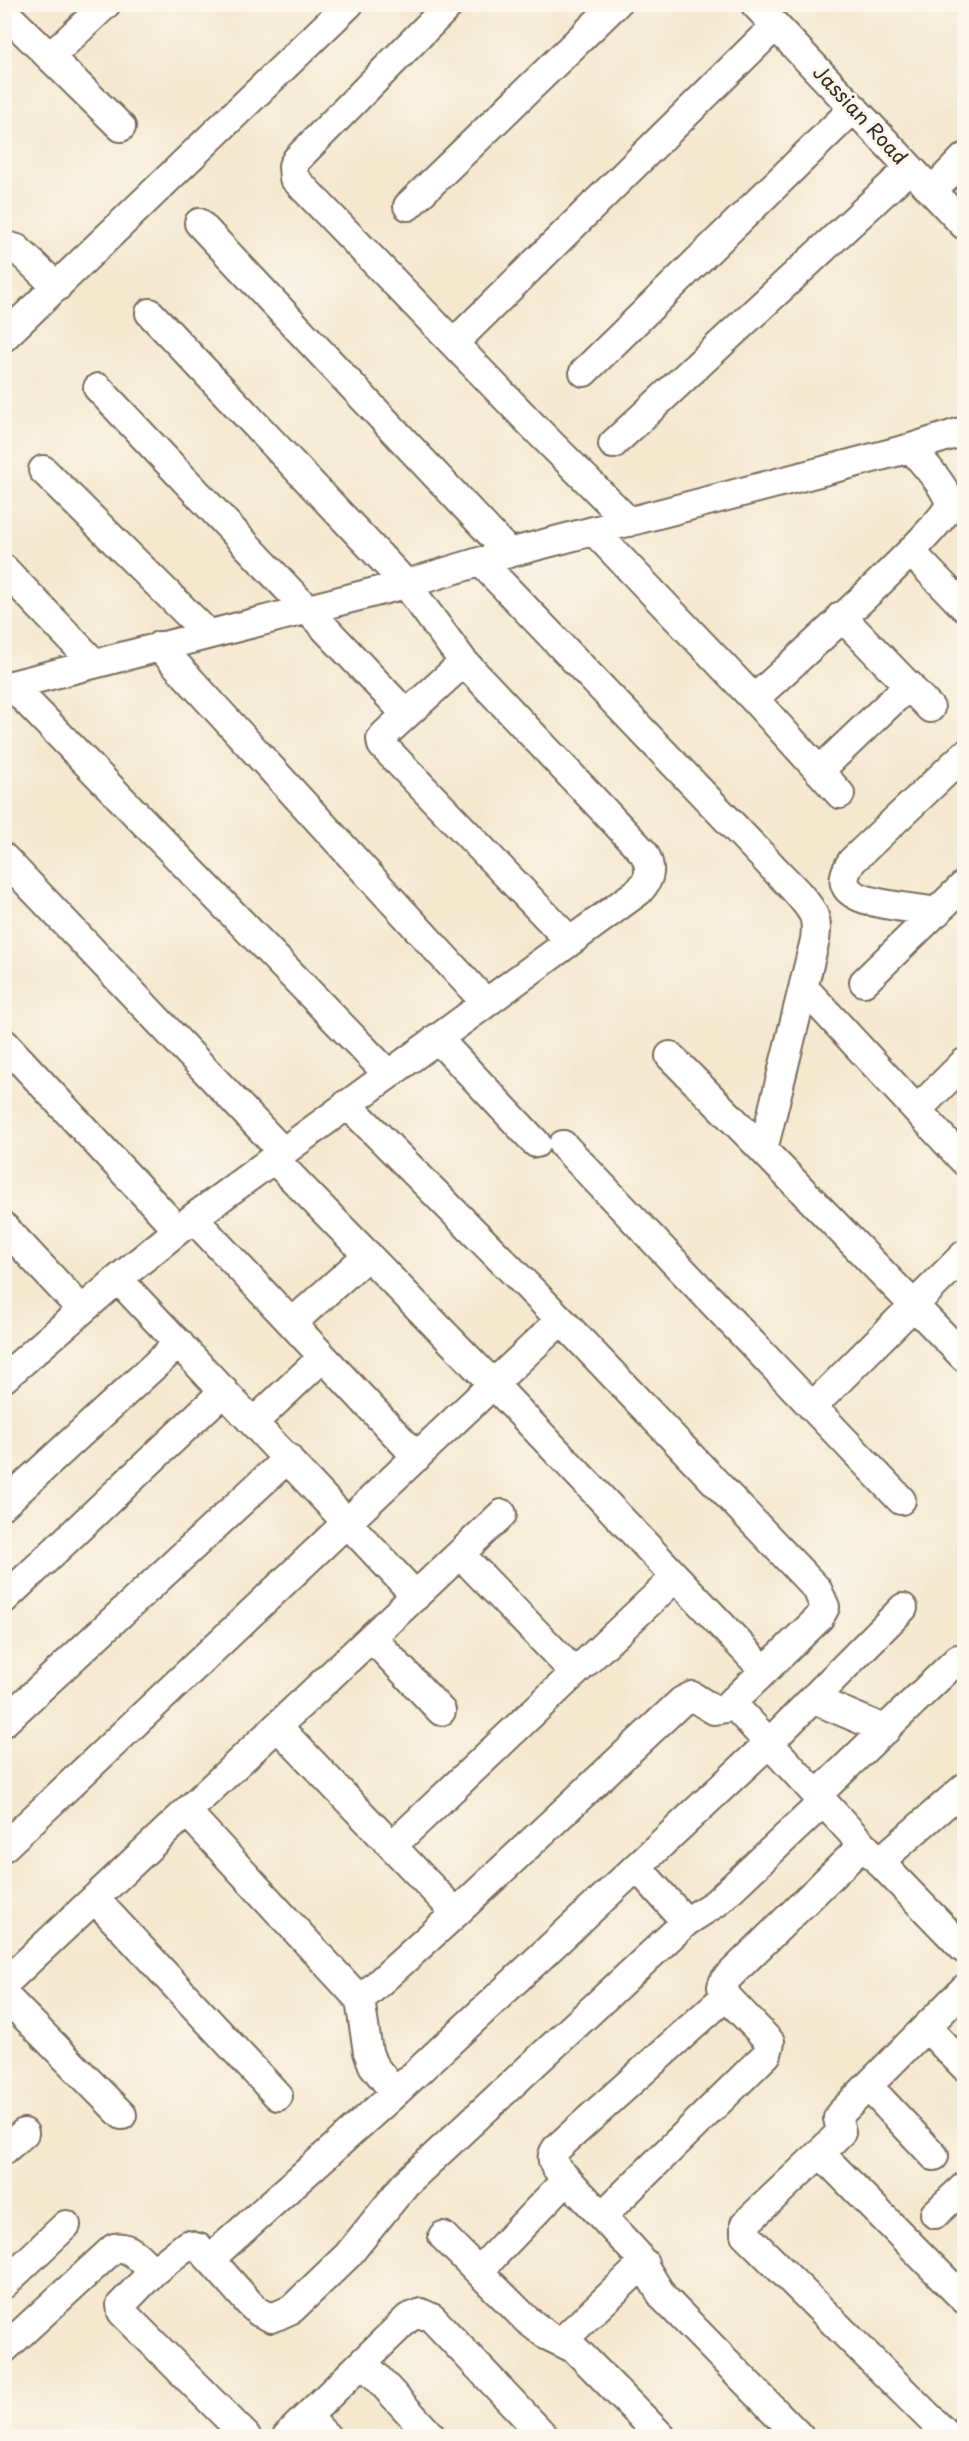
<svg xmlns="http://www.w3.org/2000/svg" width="969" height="2441" viewBox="0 0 969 2441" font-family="'Playpen Sans',sans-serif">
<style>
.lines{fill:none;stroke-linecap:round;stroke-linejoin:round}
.minor-casing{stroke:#7c6c5c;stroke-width:32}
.minor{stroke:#fff;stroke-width:28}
.labels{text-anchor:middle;stroke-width:6;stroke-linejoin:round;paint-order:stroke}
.street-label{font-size:20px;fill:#3b2a1e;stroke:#fbf7ec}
</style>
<rect width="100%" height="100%" fill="#fbf7ec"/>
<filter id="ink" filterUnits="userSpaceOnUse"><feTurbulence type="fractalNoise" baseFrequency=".0167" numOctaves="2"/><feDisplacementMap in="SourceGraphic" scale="12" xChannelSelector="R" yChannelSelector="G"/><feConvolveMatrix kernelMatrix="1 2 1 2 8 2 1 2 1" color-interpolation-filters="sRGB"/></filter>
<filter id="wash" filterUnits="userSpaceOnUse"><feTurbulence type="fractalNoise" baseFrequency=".008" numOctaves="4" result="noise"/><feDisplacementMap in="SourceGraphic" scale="24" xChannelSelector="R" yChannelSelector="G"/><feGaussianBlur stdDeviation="1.35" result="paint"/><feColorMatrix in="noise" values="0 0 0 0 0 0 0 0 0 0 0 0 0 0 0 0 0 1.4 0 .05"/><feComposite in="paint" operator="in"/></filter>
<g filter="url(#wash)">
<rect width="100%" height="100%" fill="#f4e8cf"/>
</g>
<g filter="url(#ink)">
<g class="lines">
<defs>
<path id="minor" d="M450 4 297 159 293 166 294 178 537 430 629 522
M755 4 964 225
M4 12 121 127
M50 57 106 4
M932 191 964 158
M408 206 616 4
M199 223 509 553
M4 245 17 249 57 287
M4 337 349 4
M454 343 775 26
M584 372 854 108
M98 388 406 714
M613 444 910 168
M43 470 207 633
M594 531 754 699 840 794
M911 552 964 607
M481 562 768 862C781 877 807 899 814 916 817 924 816 932 815 940L763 1150 964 1357
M4 569 94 663
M841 616 930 708
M159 646 485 1002
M464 662 385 734 381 739 382 745 570 941
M11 685 388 1074
M4 687 406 584 509 553 911 448 964 431
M754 699C781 674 947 525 949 505 951 492 920 459 911 448
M819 771 909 685
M4 858 282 1151
M937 912C917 908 858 905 847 888 841 879 847 869 852 861L964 755
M864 982 964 885
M804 988 964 1161
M437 1038 536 1143
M4 1043 178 1230
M670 1056 763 1150
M347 1104 561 1320 817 1589 825 1607 819 1618 726 1708 714 1710 692 1696 682 1701 456 1913 360 2000 368 2052 373 2065 395 2093
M917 1110 964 1063
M563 1145 901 1500
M273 1158 494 1385 764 1670
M193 1218 417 1457
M4 1227 82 1310
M118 1279 416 1596
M292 1323 368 1255
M4 1378 118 1279 193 1218 639 891C651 878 652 868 644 853L463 661 406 584 150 313
M812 1407 964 1255
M254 1422 323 1357
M4 1504 179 1343
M460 1554 575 1673
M4 1599 224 1391
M372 1638 441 1711
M813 1699 886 1730
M731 1702 863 1845 964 1949
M4 1722 288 1458
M278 1727 456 1913
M817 1795 958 1659
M823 1802 716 1903 686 1922 406 2183 348 2255 292 2309 272 2318 259 2312 250 2304 210 2259 395 2093 769 1743 903 1608
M188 1813 360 2000
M392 1846 675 1578
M4 1847 561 1320
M879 1862 964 1788
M637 1867 686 1922
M95 1899 278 2096
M4 1984 502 1514
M964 1989 840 2114 838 2118 841 2132 820 2153 964 2299
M4 1995 122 2115
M926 2027 964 2066
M868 2086 934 2156
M4 2150 24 2133
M820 2153 745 2224V2234L948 2436
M567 2179 636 2253 663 2297 799 2436
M935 2214 964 2187
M602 2216 767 2054 770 2042 728 1998 722 1987 724 1981 863 1845
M443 2236 527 2320 548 2336 575 2349 661 2436
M479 2271 567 2179C558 2170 547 2162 556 2149L726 1996
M153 2272 121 2305 122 2312 246 2436
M4 2284 66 2225
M562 2341 644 2263
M4 2349 114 2248C131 2245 142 2261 153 2272L187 2245 199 2248 210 2259
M363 2362 431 2436
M307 2417 326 2436
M287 2436 408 2318 421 2313 432 2318 544 2436"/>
</defs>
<use href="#minor" class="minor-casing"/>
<use href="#minor" class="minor"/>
</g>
</g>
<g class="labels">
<g class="street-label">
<text transform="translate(860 115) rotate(47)" y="7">Jassian Road</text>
</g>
</g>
<rect width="969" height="2441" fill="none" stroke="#fbf7ec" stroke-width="24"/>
</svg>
